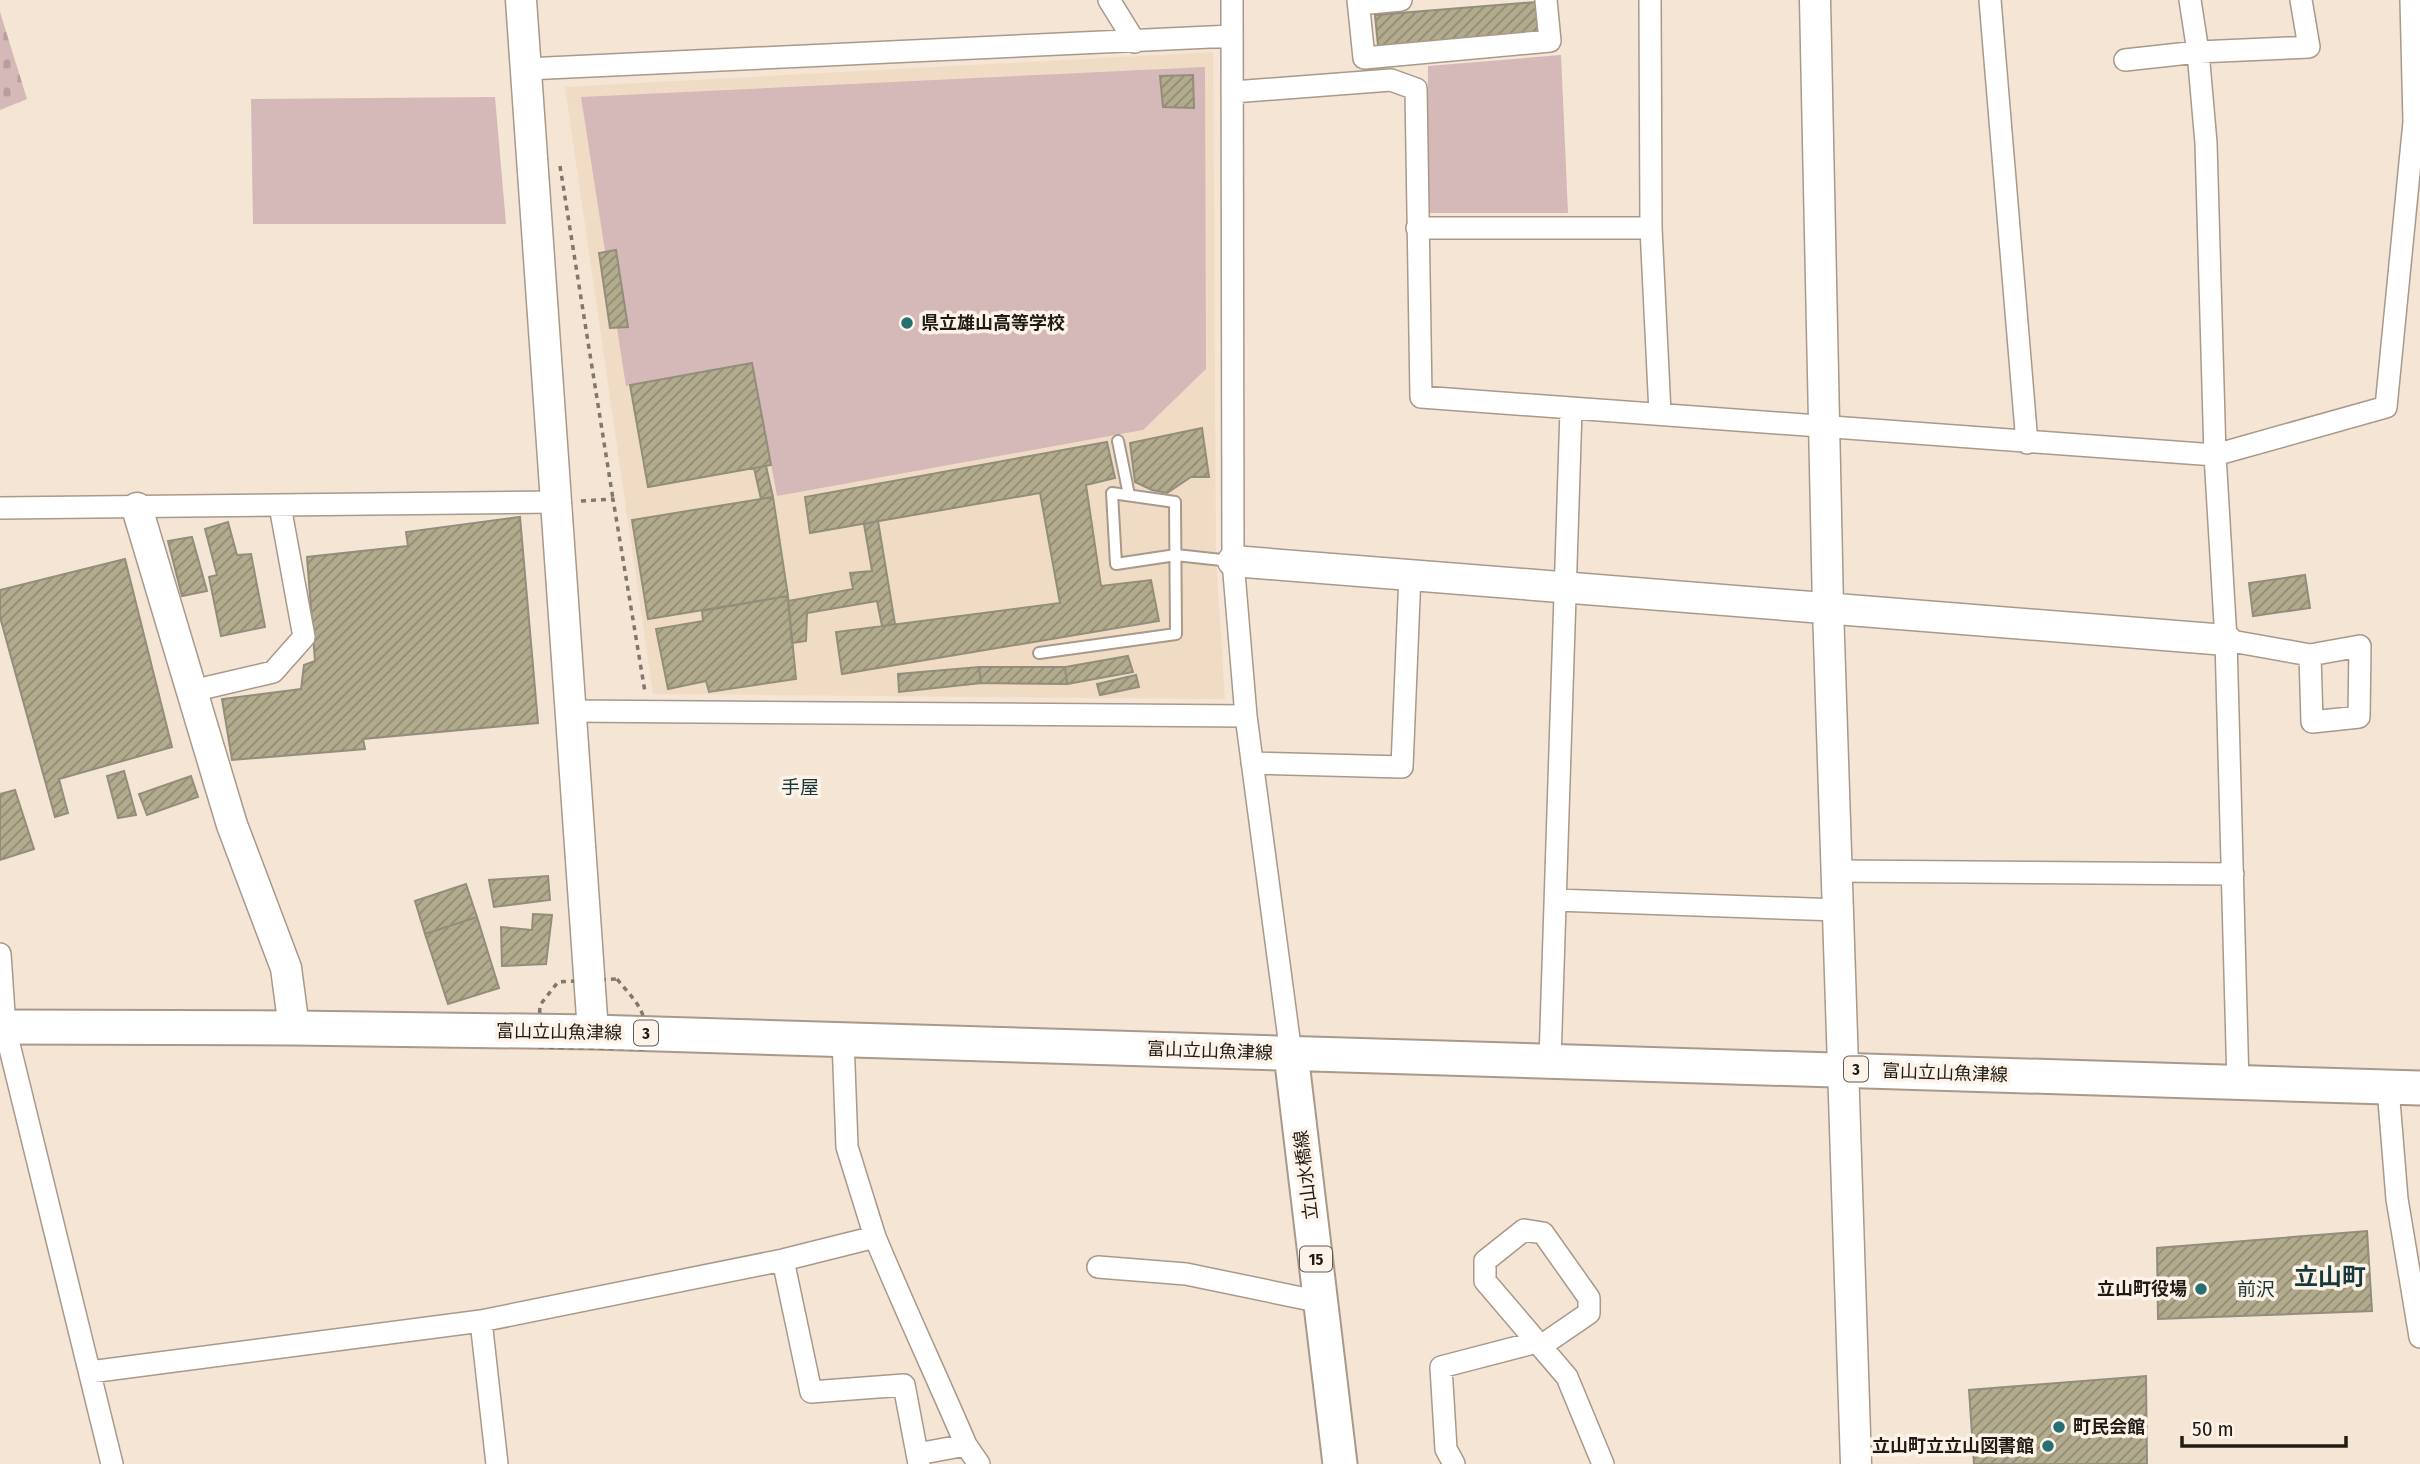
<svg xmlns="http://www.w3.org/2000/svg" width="2420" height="1464" viewBox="0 0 2420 1464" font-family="'Fira Sans Condensed','Noto Sans JP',sans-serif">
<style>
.built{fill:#f0dcc5}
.cemetery{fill:url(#cemetery-stones)}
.garden{fill:#d5b8b8}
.building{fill:url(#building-hatch);stroke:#938e7b;stroke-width:2}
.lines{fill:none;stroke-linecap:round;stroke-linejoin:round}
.lane-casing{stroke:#a8998a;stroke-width:14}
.street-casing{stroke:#a8998a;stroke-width:24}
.secondary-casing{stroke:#a8998a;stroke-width:33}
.primary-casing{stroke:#a8998a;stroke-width:37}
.path{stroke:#81776d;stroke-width:3.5;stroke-dasharray:5 5;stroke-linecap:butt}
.lane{stroke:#fff;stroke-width:10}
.street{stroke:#fff;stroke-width:21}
.secondary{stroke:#fff;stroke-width:30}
.primary{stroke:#fff;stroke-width:33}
.poi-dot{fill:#247072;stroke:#fdf3e9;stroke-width:2.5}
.labels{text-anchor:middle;stroke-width:7;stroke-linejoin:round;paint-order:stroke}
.shield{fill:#fdf3e9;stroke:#625c55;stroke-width:2}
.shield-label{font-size:16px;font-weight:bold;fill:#201b15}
.poi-label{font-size:18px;font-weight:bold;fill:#201b15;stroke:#fdf3e9;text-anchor:start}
.street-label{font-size:18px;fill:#201b15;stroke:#fdf3e9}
.neighbourhood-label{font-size:19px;fill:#16393a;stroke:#fdf3e9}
.district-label{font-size:24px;font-weight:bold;fill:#16393a;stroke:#fdf3e9}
</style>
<defs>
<pattern id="cemetery-stones" width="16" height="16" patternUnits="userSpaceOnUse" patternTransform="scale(1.75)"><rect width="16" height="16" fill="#d5b8b8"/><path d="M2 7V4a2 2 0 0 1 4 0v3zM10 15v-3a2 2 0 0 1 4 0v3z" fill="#b79e9d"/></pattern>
<pattern id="building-hatch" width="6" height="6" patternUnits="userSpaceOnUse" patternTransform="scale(1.75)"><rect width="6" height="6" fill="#b2ab8d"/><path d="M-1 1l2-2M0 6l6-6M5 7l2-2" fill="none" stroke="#908a72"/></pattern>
</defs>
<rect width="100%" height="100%" fill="#f4e5d5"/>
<path class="built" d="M1213 52 1216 558 1225 699 653 694 565 87Z"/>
<path class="cemetery" d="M0 12 27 99 0 110Z"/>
<path class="garden" d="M1561 55 1568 213H1427L1428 66Z
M1205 67 1206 369 1143 430 777 496 752 363 626 386 581 97Z
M495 97 506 224H253L251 99Z"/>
<path class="building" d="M1536 2 1538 32 1378 46 1375 15Z
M1193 75 1194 108 1163 107 1160 76Z
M616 250 628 327 610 328 599 253Z
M752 363 771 465 648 487 630 385Z
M1202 428 1209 477H1191L1167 493 1152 490 1135 482 1130 443Z
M1107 442 1115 478 1086 485 1101 586 1151 580 1159 621 842 674 836 632 1060 603 1040 493 810 533 805 497Z
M766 466 773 497 761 499 754 468Z
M773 497 788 596 648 619 632 520Z
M520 517 538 723 363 739 365 749 232 760 222 699 301 689 304 665 315 661 307 557 408 546 406 532Z
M878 521 895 624 882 626 877 601 807 613 806 641 792 643 788 601 853 589 850 573 872 571 864 524Z
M228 522 237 555 251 554 265 627 221 636 209 577 217 575 205 529Z
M192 537 207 591 182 596 168 541Z
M125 559 172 747 59 779 68 813 55 817 0 617V590Z
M2305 575 2310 608 2253 616 2249 583Z
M788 596 796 679 709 692 706 681 668 689 656 629 703 621 702 611Z
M1128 656 1133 672 1067 684 1065 667Z
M979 667 981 683 899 692 898 674Z
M979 667H1065L1067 684 981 683Z
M1136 675 1139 687 1100 695 1097 684Z
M124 771 136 815 118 818 107 776Z
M191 776 198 797 147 815 139 794Z
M15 790 34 849 0 860V794Z
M548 876 550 900 494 907 489 880Z
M466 884 477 917 425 934 415 901Z
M533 914 552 915 546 964 502 966 501 927 532 930Z
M477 917 499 988 448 1004 425 934Z
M2367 1231 2372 1311 2158 1319 2157 1248Z
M2146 1376 2147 1464H1974L1969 1390Z"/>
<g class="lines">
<defs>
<path id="lane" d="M1118 441 1129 495
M1039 653 1176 634 1175 502 1112 493 1116 564 1176 555 1231 561"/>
<path id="street" d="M1109 0 1135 42
M1232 0 1233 561 1246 716 1291 1054
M1358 0 1364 58 1550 41 1546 0
M1650 0 1651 228 1660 413
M1990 0 2027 443
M2190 0 2198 52 2206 143 2215 455 2226 640 2238 1084
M1359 4 1401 0
M2125 60 2198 52 2309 47 2301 0
M526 69 1232 36
M1233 92 1391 80 1416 89 1421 397 2215 455 2386 407 2414 122 2411 0
M1417 228H1651
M0 508 558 502
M2226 640 2310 655 2360 646 2359 717 2312 722 2310 655
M192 691 273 672 304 637 280 506
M570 711 1246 716
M1252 763 1402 767 1410 574
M1837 871 2233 874
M1556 900 1838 910
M0 954 5 1028 112 1464
M1550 1060 1571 410
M2388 1088 2397 1199 2420 1337
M875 1237C904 1307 936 1375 966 1445
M783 1260 811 1392 904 1385 919 1464
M1098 1267 1186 1274 1321 1302
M481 1321 497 1464
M1541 1346 1589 1313V1298L1543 1233 1524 1230 1485 1261V1281L1567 1377 1603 1464
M90 1372 481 1321 783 1260 875 1237 847 1147 843 1039
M917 1454 966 1445 979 1464
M1454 1464 1446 1449 1441 1367 1537 1342"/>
<path id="secondary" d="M521 0 593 1032
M1815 0 1828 608 1856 1464
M137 508 232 825 286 968 294 1028
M1233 561 2226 640"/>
<path id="primary" d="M0 1027 294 1028 593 1032 2420 1088
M1291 1054 1340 1464"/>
</defs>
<use href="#lane" class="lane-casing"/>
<use href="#street" class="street-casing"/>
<use href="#secondary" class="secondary-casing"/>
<use href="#primary" class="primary-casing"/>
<path class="path" d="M560 166 613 499
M581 501 613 499 645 692
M617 979C640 1007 648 1011 645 1049L538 1047 540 1005 558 982Z"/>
<use href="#lane" class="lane"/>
<use href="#street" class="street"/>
<use href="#secondary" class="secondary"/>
<use href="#primary" class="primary"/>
</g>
<g class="poi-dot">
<circle cx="907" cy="323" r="7"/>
<circle cx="2201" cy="1289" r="7"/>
<circle cx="2059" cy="1427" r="7"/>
<circle cx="2048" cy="1446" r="7"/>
</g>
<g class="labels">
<g class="shield">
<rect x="634" y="1020.5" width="24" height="25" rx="5"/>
<rect x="1844" y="1056.5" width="24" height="25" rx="5"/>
<rect x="1300" y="1246.5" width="32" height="25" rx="5"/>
</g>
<g class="shield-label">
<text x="646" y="1039">3</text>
<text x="1856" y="1075">3</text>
<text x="1316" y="1265">15</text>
</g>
<g class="poi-label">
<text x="921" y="329">県立雄山高等学校</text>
<text x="2187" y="1295" text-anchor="end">立山町役場</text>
<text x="2073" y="1433">町民会館</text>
<text x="2034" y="1452" text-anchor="end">立山町立立山図書館</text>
</g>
<g class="street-label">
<text transform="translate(559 1032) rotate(1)" y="6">富山立山魚津線</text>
<text transform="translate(1210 1051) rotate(2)" y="6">富山立山魚津線</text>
<text transform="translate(1945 1073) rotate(2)" y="6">富山立山魚津線</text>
<text transform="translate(1306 1175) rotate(-97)" y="6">立山水橋線</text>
</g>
<g class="neighbourhood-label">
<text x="800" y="794">手屋</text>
<text x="2256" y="1296">前沢</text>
</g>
<g class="district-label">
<text x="2330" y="1285">立山町</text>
</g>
</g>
<path d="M2182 1436v10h164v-10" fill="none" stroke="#201b15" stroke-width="3.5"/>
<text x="2192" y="1436" font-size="21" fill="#201b15" stroke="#fdf3e9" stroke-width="5" paint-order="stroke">50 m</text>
</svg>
